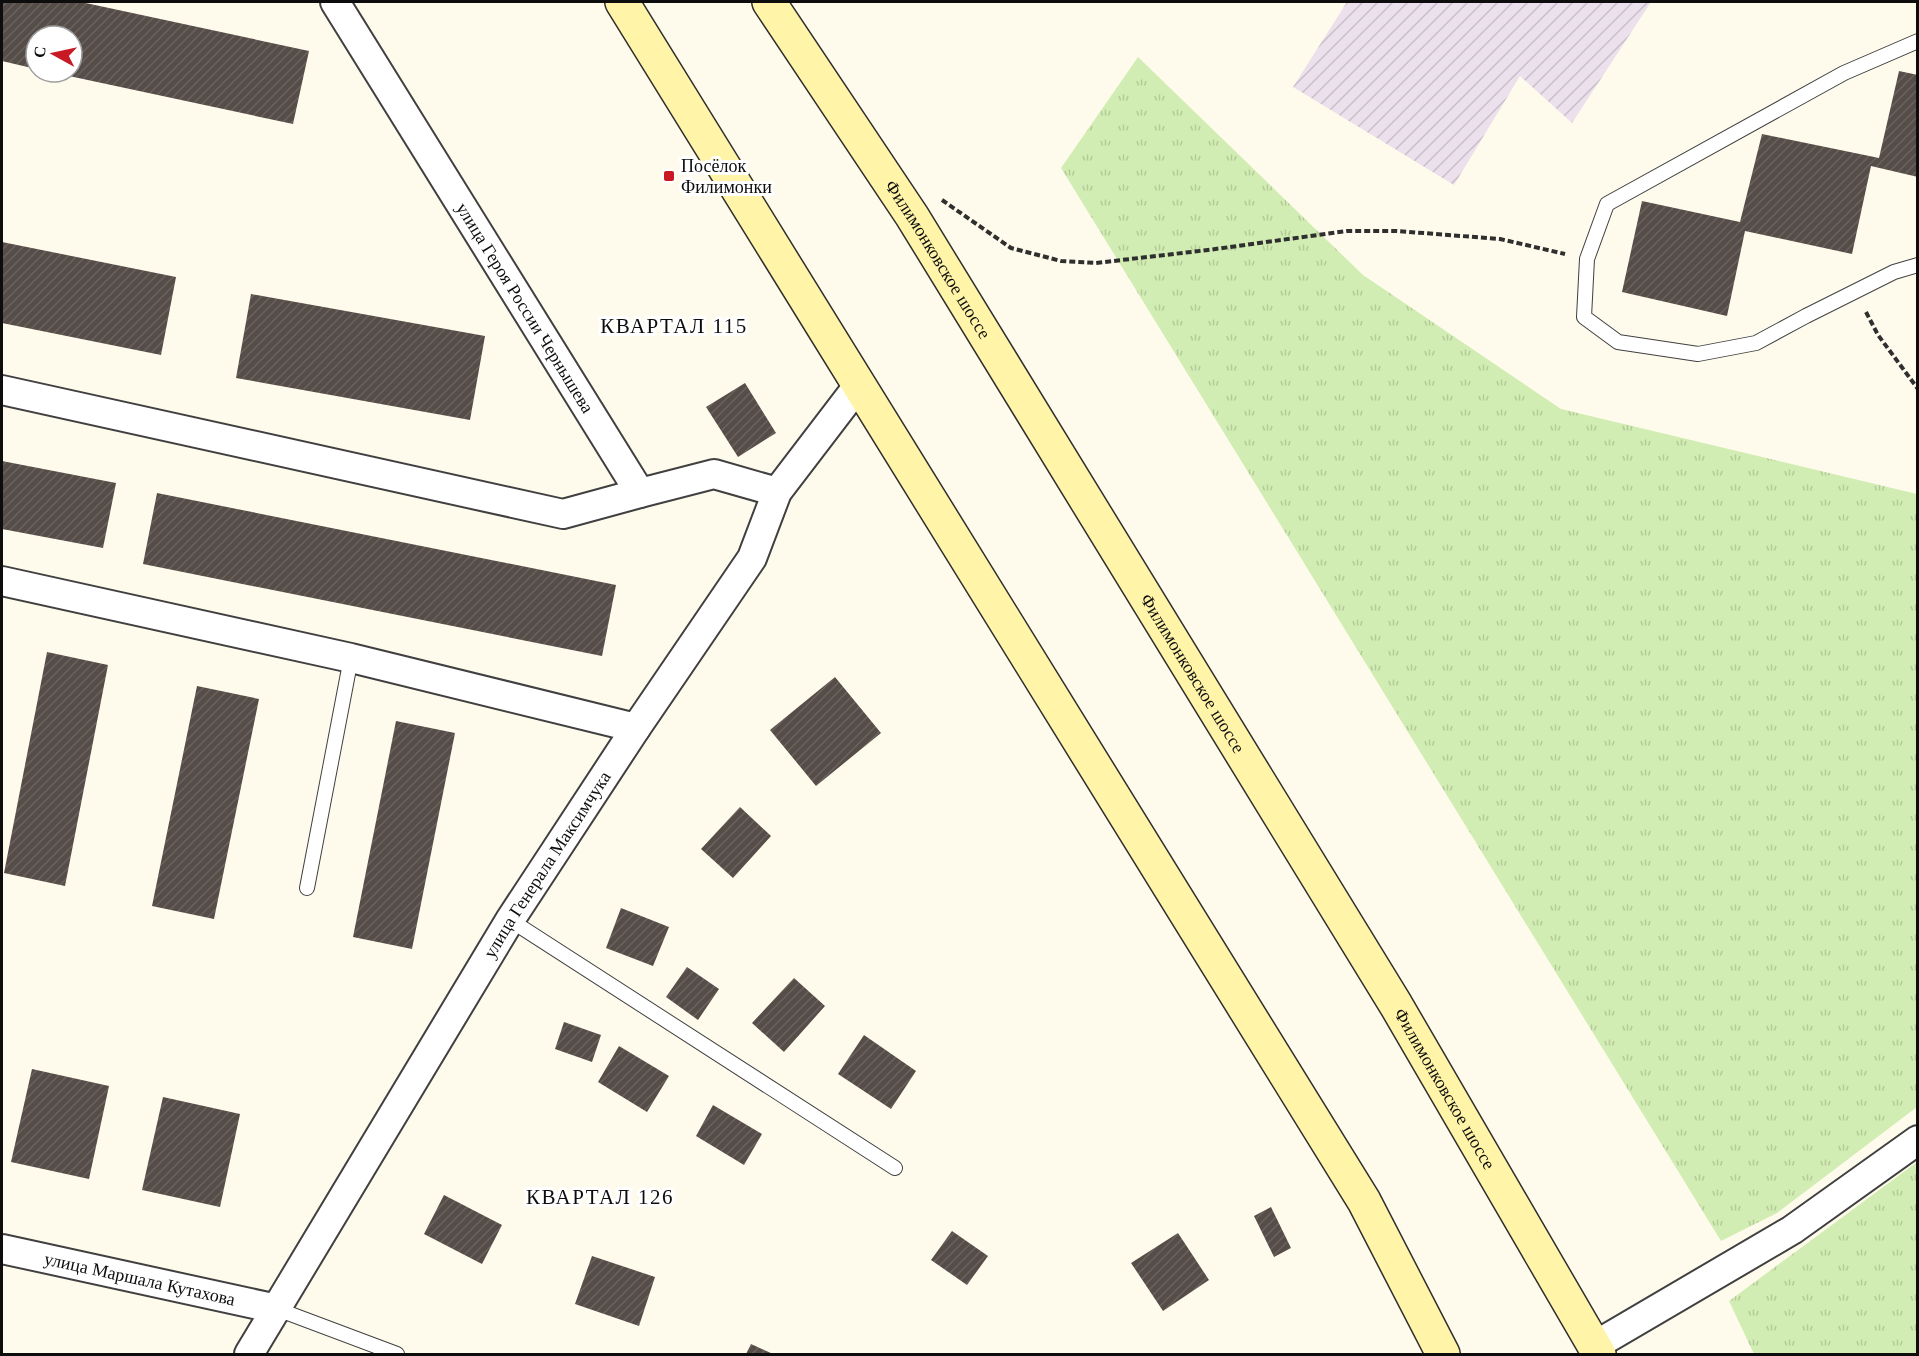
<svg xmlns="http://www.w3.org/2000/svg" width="1919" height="1356" viewBox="0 0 1919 1356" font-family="Georgia,serif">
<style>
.industrial{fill:url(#industrial-furrows)}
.grass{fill:url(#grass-tufts)}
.building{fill:url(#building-hatch)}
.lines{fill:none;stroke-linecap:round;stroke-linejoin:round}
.service-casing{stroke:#404040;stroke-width:16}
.minor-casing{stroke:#404040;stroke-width:32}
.secondary-casing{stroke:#2f2f2f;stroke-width:36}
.path{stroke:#2f2f2f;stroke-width:4;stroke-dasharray:6 3;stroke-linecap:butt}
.service{stroke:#fff;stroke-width:14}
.minor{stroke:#fff;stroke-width:28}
.secondary{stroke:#fff4a7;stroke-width:33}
.poi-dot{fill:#c81924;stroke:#fff;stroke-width:2}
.labels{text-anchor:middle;stroke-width:6;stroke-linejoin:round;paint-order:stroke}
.poi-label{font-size:18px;fill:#0d0d0d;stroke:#fff;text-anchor:start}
.street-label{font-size:18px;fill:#0d0d0d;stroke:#fff}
.quarter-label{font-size:21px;letter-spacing:1.5px;fill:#0d0d0d;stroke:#fff}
</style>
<defs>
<pattern id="industrial-furrows" width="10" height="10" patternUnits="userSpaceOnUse" patternTransform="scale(1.5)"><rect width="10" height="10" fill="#ebe0ec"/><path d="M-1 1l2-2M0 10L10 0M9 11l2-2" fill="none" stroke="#c8bfc9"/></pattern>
<pattern id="grass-tufts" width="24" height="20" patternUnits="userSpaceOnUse" patternTransform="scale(1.5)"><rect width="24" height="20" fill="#d2edb3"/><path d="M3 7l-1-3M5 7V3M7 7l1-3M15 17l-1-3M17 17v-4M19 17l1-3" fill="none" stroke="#b3ca99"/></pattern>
<pattern id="building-hatch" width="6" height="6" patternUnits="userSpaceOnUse" patternTransform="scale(1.5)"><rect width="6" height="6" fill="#564d48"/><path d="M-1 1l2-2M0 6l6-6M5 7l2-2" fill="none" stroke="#69625e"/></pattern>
</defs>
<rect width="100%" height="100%" fill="#fffbec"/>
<path class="industrial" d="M1347 2H1651L1572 123 1520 76 1454 185 1293 87Z"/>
<path class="grass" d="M1138 57 1363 275 1561 409 1917 494V1107L1777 1213 1721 1241 1061 168Z
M1917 1162V1354H1754L1729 1301Z"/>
<path class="building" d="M2 2H81L309 51 293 124 55 73 72 72V36H36V69L2 61Z
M1899 71 1918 75V177L1871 166 1852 254 1745 231 1727 316 1622 292 1642 201 1740 222 1762 134 1879 158Z
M2 242 176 277 161 355 2 323Z
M251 294 485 336 470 420 236 378Z
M745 383 776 433 738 457 706 407Z
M2 461 116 483 103 548 2 529Z
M157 493 616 585 602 656 143 564Z
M47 652 108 665 65 886 4 873Z
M835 677 881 733 816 786 770 730Z
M197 686 259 699 214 919 152 906Z
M396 721 455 733 412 949 353 937Z
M740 807 771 836 733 878 701 849Z
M621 908 669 927 653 966 606 948Z
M687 967 719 989 698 1020 666 997Z
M794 978 825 1006 784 1052 752 1023Z
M564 1022 601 1035 592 1062 555 1049Z
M864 1035 916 1071 891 1109 838 1074Z
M619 1046 669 1076 647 1112 598 1082Z
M32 1069 109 1086 89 1179 11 1162Z
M163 1097 240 1114 220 1207 142 1190Z
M713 1105 762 1134 744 1165 696 1136Z
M444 1195 502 1225 482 1264 424 1234Z
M1271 1207 1291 1248 1274 1257 1254 1216Z
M952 1231 988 1256 967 1285 931 1260Z
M1178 1233 1209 1280 1163 1311 1131 1263Z
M592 1256 655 1277 639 1326 575 1304Z
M751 1344 773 1354H746Z"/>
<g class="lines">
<defs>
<path id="service" d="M1918 41 1844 73 1607 204 1587 259 1584 317 1618 342 1698 354 1756 343 1806 316 1894 272 1918 265
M307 888 351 658
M510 920 895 1168
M277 1309 397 1354"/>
<g id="minor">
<path id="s1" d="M335 2 640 493 714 474 777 492"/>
<path d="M2 390 563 514 640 493"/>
<path d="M2 581 351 658 636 728"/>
<path id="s2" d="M2 1249 277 1309"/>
<path d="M1594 1346 1792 1230 1918 1140"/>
<path id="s3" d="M249 1354 510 920 636 728 752 558 777 492 858 386"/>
</g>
<g id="secondary">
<path d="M622 2 1364 1201 1443 1354"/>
<path id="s4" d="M769 2 912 216 1396 1005 1599 1354"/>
</g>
</defs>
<use href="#service" class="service-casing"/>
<use href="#minor" class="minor-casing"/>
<use href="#secondary" class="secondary-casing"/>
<path class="path" d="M942 200 1011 248 1061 261 1096 263 1208 250 1347 231H1397L1500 239 1565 254
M1866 312 1878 335 1918 389"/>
<use href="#service" class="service"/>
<use href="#minor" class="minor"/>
<use href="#secondary" class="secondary"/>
</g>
<rect class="poi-dot" x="663" y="170" width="12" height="12" rx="3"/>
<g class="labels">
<g class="poi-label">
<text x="681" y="172">Посёлок<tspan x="681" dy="21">Филимонки</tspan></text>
</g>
<g class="street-label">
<text dy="6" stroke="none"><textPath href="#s4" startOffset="308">Филимонковское шоссе</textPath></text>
<text dy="6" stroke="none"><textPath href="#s1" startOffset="360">улица Героя России Чернышева</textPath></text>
<text dy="6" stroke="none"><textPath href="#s4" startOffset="794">Филимонковское шоссе</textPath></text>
<text dy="6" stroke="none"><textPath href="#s3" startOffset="573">улица Генерала Максимчука</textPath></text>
<text dy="6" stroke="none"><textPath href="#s4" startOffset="1280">Филимонковское шоссе</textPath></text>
<text dy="6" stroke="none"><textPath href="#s2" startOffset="141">улица Маршала Кутахова</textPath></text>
</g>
<g class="quarter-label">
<text x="674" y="333">КВАРТАЛ 115</text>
<text x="600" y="1204">КВАРТАЛ 126</text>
</g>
</g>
<rect width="1919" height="1356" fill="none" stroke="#0d0d0d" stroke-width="6"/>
<g transform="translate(54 54) rotate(278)"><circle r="28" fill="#ffffff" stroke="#9e9e9e" stroke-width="1.5"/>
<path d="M0-4.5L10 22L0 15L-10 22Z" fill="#c81924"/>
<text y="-9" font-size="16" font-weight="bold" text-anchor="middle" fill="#0d0d0d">С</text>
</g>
</svg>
